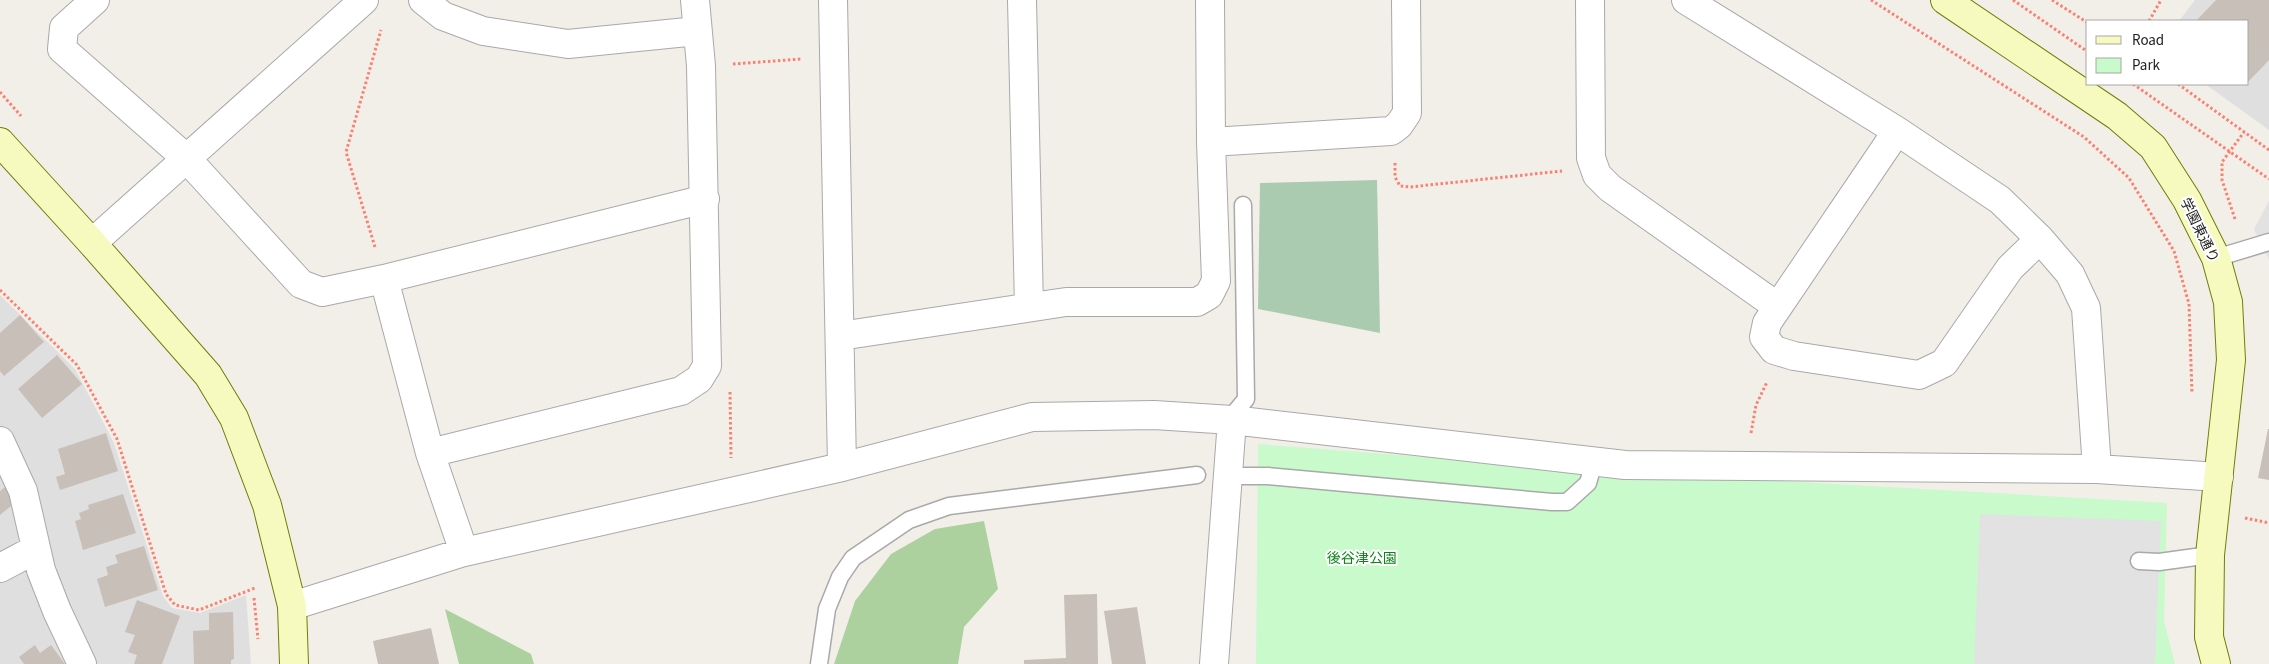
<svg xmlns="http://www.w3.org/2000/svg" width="2269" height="664" viewBox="0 0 2269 664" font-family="'Source Sans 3','Noto Sans JP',sans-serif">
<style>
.residential{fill:#e0dfdf}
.forest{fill:#add19e}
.cemetery{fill:#aacbaf}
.park{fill:#c8facc}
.parking{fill:#e2e2e2}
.building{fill:#c7bfb8}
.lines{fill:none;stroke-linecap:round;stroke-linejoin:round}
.lane-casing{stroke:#a9a9a9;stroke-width:19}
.street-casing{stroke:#a9a9a9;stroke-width:30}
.secondary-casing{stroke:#707d05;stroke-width:30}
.path{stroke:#fa8072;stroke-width:3;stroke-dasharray:2.5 2.5;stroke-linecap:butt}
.lane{stroke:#fff;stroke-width:16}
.street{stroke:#fff;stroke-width:28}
.secondary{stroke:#f7fabf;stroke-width:28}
.labels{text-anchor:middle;stroke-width:4;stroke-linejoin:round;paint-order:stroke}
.street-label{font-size:14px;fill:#222;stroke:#fff}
.park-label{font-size:14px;fill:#0c8416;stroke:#fff}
</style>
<rect width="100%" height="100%" fill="#f2efe9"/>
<path class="residential" d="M2195 0H2269V130L2205 84H2248V21H2179Z
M0 295 75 369 114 443 163 596 172 608 200 613 246 595 251 664H0Z"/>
<path class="forest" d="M984 521 998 589 964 627 958 664H834L855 601 891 554 935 529Z
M445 609 531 654 534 664H459Z"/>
<path class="cemetery" d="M1377 180 1380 333 1258 309 1260 183Z"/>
<path class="park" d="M1258 444 1592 470 2167 503 2164 621 2175 664H1256Z"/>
<path class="parking" d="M2269 201V260L2254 229Z
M1980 514 2161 521 2155 664H1974Z"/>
<path class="building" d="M2216 0H2269V60L2248 82V21H2196Z
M20 315 44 342 4 376 0 371V333Z
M57 355 82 384 42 418 18 389Z
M2268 429H2269V480L2258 478Z
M106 433 118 471 60 490 56 477 65 474 58 449Z
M5 487 17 501 0 515V491Z
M123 494 136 533 83 550 75 521 81 519 79 513 89 509 88 505Z
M144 546 158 590 105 607 97 579 108 575 106 567 118 563 115 555Z
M1097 594 1098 664H1024V660L1066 658 1064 595Z
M137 600 180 616 162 664H134L137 655 128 652 135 635 125 632Z
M1137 607 1146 664H1112L1104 611Z
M233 612 234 659 231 660V664H194L193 631 209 630V613Z
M431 628 439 664H378L373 641Z
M35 645 40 653 51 645 65 664H24L19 657Z"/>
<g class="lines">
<defs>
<path id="lane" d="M2216 258 2269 242
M1232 420 1237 410 1246 399 1243 205
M1241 476H1268L1552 502H1567L1588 483 1594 462
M2139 561 2159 562 2210 555
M819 664 827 609 840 577 853 558 909 520 949 506 1197 475"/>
<path id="street" d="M95 0 64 28 62 49 187 159 301 284 322 292 384 279 705 199
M423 0 443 16 483 31 568 44 697 31
M833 0 842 467
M1022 0 1029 307
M1590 0 1591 158 1597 175 1610 188 1778 307
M1686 0 1897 131 2000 200 2040 239 2070 274 2086 308 2097 469
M1897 131 1767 323 1764 337 1774 350 1794 356 1919 375 1944 363 2010 268 2040 239
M1211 142 1391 131 1399 125 1407 113 1406 0
M92 243 364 0
M384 279 430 453 464 552
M840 336 1066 302H1197L1209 295 1216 281 1211 142 1210 0
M0 441 23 491 41 570 57 611 82 664
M430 453 681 391 699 379 707 366 701 66 695 0
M0 568 36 549
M292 606 464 552 842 467 1032 417 1154 415 1232 420 1625 465 2097 469 2219 477
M1214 664 1232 420"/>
<path id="secondary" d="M1945 0 2117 116 2153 147 2187 200 2216 258 2228 302 2231 360 2210 555 2209 637 2216 664
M0 142 92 243 208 375 234 418 267 505 292 606 294 664"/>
</defs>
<use href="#lane" class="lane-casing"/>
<use href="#street" class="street-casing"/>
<use href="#secondary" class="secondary-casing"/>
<path class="path" d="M1871 0 2084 137 2129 178 2174 251 2189 304 2192 394
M2013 0 2088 52
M2052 0 2088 23
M2149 21 2161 0
M733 64 801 59
M2133 84 2269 179
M2178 84 2269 150
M0 92 21 116
M1395 163V177L1400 186 1410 187 1562 171
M2235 219 2222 180V162L2244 132
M375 247 346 152 381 30
M0 290 77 365 117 439 166 594 175 605 199 610 255 588
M730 392 731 458
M1751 433 1756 405 1767 382
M2245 518 2269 523
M254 598 258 639"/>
<use href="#lane" class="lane"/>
<use href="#street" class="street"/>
<use href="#secondary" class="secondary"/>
</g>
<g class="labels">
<g class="street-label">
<text transform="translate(2200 230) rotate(64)" y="5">学園東通り</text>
</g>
<g class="park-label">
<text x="1362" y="563">後谷津公園</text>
</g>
</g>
<rect x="2086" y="20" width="162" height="65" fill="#ffffff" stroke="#a7a7a7"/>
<rect x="2096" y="36" width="25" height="8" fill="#f7fabf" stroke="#a7a7a7"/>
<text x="2132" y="45" font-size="15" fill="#222222">Road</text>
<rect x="2096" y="58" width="25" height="15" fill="#c8facc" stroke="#a7a7a7"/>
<text x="2132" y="70" font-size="15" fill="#222222">Park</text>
</svg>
